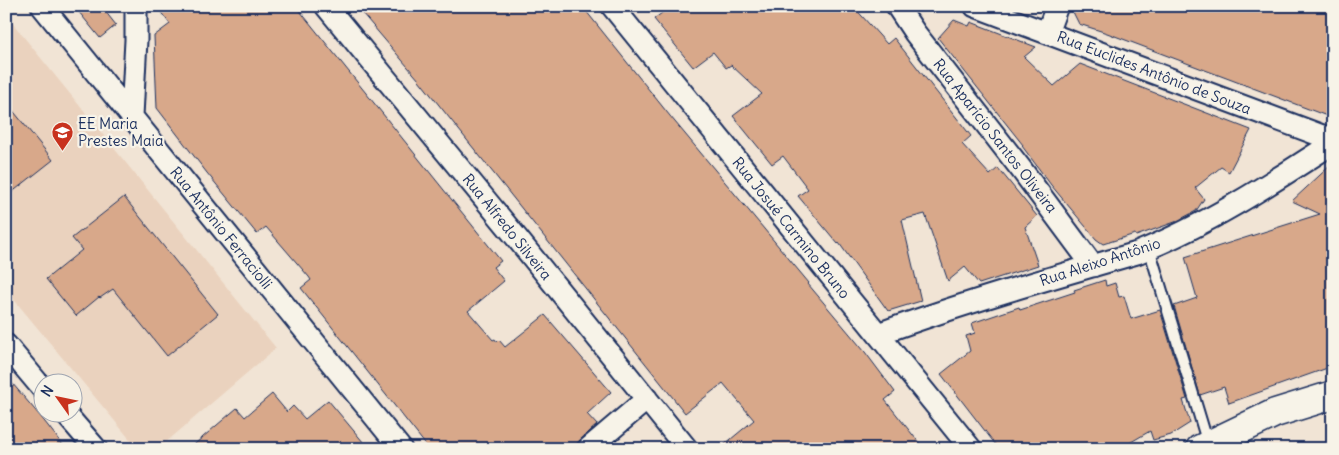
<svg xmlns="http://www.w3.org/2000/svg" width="1339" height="455" viewBox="0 0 1339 455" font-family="Delius,sans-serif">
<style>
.built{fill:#ead2be}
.building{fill:#d8a88a;stroke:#1b2f5e}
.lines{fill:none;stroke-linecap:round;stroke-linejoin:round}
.service-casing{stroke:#1b2f5e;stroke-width:14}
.minor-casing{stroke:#1b2f5e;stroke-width:25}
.secondary-casing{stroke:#1b2f5e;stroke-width:31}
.service{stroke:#f7f3e8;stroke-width:10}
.minor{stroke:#f7f3e8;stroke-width:21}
.secondary{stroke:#f7f3e8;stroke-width:28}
.labels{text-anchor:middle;stroke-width:4.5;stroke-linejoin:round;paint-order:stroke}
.street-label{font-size:15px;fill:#1b2f5e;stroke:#f7f3e8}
.poi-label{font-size:15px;fill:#1b2f5e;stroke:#f7f3e8;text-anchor:start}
</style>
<rect width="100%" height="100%" fill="#f1e4d5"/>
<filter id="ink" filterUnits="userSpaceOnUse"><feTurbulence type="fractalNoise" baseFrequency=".02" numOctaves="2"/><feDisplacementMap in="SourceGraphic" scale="10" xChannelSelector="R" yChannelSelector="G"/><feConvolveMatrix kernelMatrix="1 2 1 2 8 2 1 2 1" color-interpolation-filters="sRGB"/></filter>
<g filter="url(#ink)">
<path class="built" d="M6 15 276 348 158 449H138L6 290Z"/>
<path class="building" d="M74 6H101L116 25 100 38Z
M156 6H296L501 261 493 267 504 281 468 311 493 340 495 339 497 342 499 340 505 347 545 315 611 392 587 414 597 425 580 440 576 444V449H429L301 288 311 280 309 277 266 227 257 234 207 173 157 108 154 36 170 24Z
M356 6H582L670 116 809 283 808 284 865 352 895 392 885 400 924 449H719L754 420 723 383 685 413 419 80Z
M671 6H853L887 44 894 38 971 136 962 144 990 175 998 168 1037 216 1025 227 1038 265 979 284 965 267 948 281 925 214 902 220 921 301 888 311 839 243 838 244 798 196 808 189 783 156 772 164 733 116 762 94 731 65 726 68 713 52 693 67 654 19Z
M1070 6H1333V10L1326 28 1332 30 1327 43 1333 45V100L1327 116 1107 33 1079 24Z
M954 20 969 26 971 22 1036 47 1024 57 1054 86 1080 64 1251 130 1229 172 1221 167 1195 188 1204 199 1196 211 1175 222 1136 236 1135 234 1103 244 1096 239 1051 185 1022 146 1023 145 938 38Z
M6 102 53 160 6 197Z
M1333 163V366L1229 403 1224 387 1200 395 1174 306 1197 298 1185 257 1320 214 1292 201Z
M124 197 218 314 167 356 113 289 100 298 99 297 76 316 46 279 82 250 72 238Z
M1105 280 1106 286 1115 283 1119 297 1124 296 1131 319 1160 310 1187 399 1183 400 1190 423 1171 435 1153 440 1150 431 1119 449H999L941 374 970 351 966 336 975 333 972 323 1019 307 1020 310 1075 292 1074 290Z
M6 376 41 417 66 449H6Z
M272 394 287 412 293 406 305 419 328 400 369 449H189L237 408 245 417Z"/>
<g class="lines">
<defs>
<path id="service" d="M1149 248 1208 444"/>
<path id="minor" d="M42 6 401 449
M326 6 512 232 687 449
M612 6 971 449
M897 6 915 33 1021 169 1093 266
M975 6 1333 140
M1047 33 1057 6
M132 116 136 40V6
M878 334C963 303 1050 278 1137 253 1207 225 1270 184 1333 143
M6 345 42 388
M64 412 96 449
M588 449 647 399"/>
<path id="secondary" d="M1200 449 1275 413 1333 395"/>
</defs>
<use href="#service" class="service-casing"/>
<use href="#minor" class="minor-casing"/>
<use href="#secondary" class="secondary-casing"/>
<use href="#service" class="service"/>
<use href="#minor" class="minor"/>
<use href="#secondary" class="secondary"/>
</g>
</g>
<defs>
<symbol id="school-pin" viewBox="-11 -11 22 30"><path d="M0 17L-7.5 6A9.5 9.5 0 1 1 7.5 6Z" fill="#c8321e" stroke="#f7f3e8"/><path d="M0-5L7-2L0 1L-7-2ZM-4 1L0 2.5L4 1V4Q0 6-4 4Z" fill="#fff"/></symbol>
</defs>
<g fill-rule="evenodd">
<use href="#school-pin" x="50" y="120" width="25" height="34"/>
</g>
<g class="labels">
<g class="street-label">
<text transform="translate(1154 73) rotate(21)" y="5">Rua Euclides Antônio de Souza</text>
<text transform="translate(995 136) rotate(52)" y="5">Rua Aparício Santos Oliveira</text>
<text transform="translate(507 227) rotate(51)" y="5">Rua Alfredo Silveira</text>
<text transform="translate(221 228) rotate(51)" y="5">Rua Antônio Ferraciolli</text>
<text transform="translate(791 228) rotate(51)" y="5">Rua Josué Carmino Bruno</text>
<text transform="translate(1100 262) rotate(-18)" y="5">Rua Aleixo Antônio</text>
</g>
<g class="poi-label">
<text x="78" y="129">EE Maria<tspan x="78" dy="17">Prestes Maia</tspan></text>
</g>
</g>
<rect width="1339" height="455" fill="none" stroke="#f7f3e8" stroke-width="25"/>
<rect x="12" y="12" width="1314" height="430" fill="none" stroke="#1b2f5e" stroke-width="2" filter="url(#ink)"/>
<g transform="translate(58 398) rotate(303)"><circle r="24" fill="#f7f3e8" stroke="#9fa5b1"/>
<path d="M0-4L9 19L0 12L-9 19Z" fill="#c8321e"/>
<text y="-8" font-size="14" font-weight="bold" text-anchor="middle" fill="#1b2f5e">N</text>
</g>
</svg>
